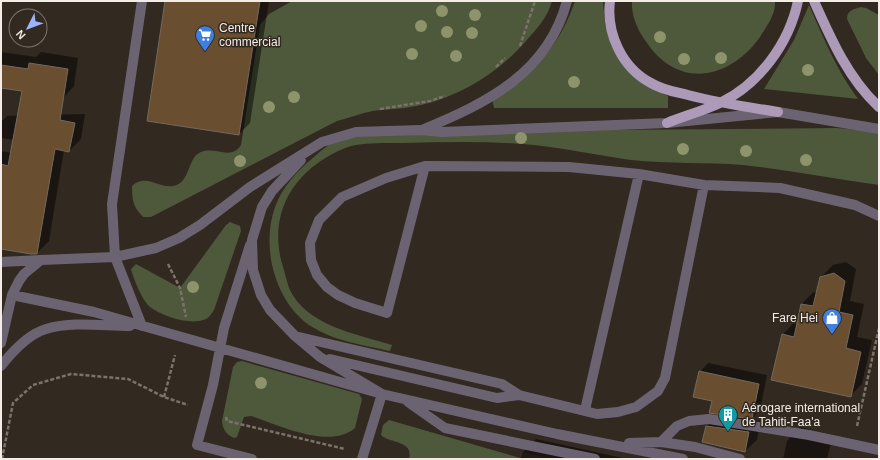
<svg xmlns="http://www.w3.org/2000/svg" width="880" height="460" viewBox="0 0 880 460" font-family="Arial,sans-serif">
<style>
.built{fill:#3f3224}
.green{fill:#4e583b}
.shadow{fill:#0007}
.building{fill:#6a4e30;stroke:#73695e}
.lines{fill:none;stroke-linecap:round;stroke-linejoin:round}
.path{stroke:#7b736b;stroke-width:2.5;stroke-dasharray:4 2;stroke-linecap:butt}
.minor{stroke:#6c6372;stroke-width:10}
.major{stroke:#ad99b8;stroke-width:10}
.tree{fill:#8d946c}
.labels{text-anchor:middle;stroke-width:3;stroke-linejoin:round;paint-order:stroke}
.poi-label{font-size:12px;fill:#f4ede7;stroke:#322920;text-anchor:start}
</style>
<rect width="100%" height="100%" fill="#322920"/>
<path class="built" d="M521 452 553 459H519Z"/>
<path class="green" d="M292 1H552C548 17 536 30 526 41 498 73 462 95 421 105 405 109 389 109 373 111 361 113 349 118 337 121L151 217H143C133 207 132 200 132 186 145 173 158 188 173 186 191 183 187 157 201 152 216 146 231 161 241 145L260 25 269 14Z
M575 1H603L605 24 613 42 651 88 668 96V108H494L492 98C535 71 558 50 575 1Z
M632 1H775C776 14 767 26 760 37 730 79 679 90 647 43 638 31 631 16 632 1Z
M809 5C824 39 836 69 858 99L764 89 794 40Z
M861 7 866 8 879 15V75L866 58 847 19C847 10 854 9 861 7Z
M837 128 879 132V185C834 179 788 170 743 165 706 162 668 164 631 160 595 155 559 147 523 144 483 141 443 142 403 143 386 143 360 142 345 148 297 168 269 208 281 260 284 269 286 279 289 288 306 326 357 334 392 345L390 351C363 345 333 341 309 325 274 300 261 246 275 207 282 187 298 170 314 157 322 150 333 140 344 137 354 134 367 133 377 132Z
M230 222 240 226 241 231 214 310C211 315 208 319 203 320 188 325 162 316 150 307 142 300 134 280 131 269L136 264 180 288 226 225Z
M242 361 359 394 362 399 355 428C330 450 278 425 251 416L244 417 237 437 234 438C226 434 223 430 222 421L233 367 237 362Z
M389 420 520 458 519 459H409C414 440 390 444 381 435L383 425Z"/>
<path class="shadow" d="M166 1H269L250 123 239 134Z
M1 52 36 57 41 52 78 58 74 86 63 98 1 87Z
M85 114 81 139 69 151 64 150 49 241 37 253 1 247V151L12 153 14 140 1 138V122L7 116Z
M846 262 856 269 850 301 864 304 857 337 872 340 862 384 850 396 782 335 794 323 797 324 802 304 813 292 817 293 821 277 833 265Z
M708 363 767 375 760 410 751 419 760 421 757 440 745 451 707 426 720 413 700 372Z
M800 427 833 435 827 459H783L787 441Z
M536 439 627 459H520L522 453Z"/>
<path class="building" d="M165 1H260L239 135 147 121Z
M29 63 68 69 60 120 75 123 69 152 55 149 37 254H31L1 249V164L8 166 22 91 1 88V65L28 69Z
M834 273 845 281 839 312 853 315 846 348 861 352 851 397 771 380 782 334 794 337 801 304 813 306 820 277Z
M699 371 759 384 752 419 709 413 712 401 693 397Z
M706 426 749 432 745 452 702 442Z"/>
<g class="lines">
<path class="path" d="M520 46 535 1
M496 67 505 58
M380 109 430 101 445 96
M168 264 180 288 186 317
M164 397 175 355
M226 417 227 421 345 449
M857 426 879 328
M2 459 13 403 33 385 71 374 128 379 164 397 188 405"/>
<path class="minor" d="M142 1 112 204 115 257 142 326
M424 129C487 103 548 73 567 1
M301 160 272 191 262 207 252 240 253 270 261 295 270 310 295 336 320 357 382 394 557 434 683 459
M425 166 387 313 355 303 338 295 327 287 317 275 311 260 310 243 319 220 342 197 386 178 425 166 569 167 639 174 704 185 780 188 855 205 879 216
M250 245 224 328 213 385 197 445 252 459
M1 262 41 260
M12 295 94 312 382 394 362 459
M299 337 502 384 519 395 597 414 618 412 636 407 658 391 665 378 704 185
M1 343 12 295 19 281 24 274 41 260 115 257 156 248 179 238 200 225 250 187 322 142 356 132 421 130 442 132 667 123 778 112 879 129
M330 359 497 398 519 395
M1 366C12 352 29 334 46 329 73 321 103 326 130 326
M408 402 445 428 595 459
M585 410 639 174
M661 442 695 447 740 459
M629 443 661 442 677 426 689 421 709 419 809 435 879 450"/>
<path class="major" d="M610 1C606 33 622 68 651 83 662 90 676 92 688 95 718 103 748 107 778 112
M814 1C831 39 848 78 879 107
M667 123C684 116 703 111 720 103 759 84 789 44 798 1"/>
</g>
<g class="tree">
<circle cx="442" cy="11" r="6"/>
<circle cx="475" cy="15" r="6"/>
<circle cx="421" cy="26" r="6"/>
<circle cx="447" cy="32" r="6"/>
<circle cx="472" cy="33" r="6"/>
<circle cx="660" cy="37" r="6"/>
<circle cx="412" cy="54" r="6"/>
<circle cx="456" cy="56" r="6"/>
<circle cx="721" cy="58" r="6"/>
<circle cx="684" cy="59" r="6"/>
<circle cx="808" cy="70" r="6"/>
<circle cx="574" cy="82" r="6"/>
<circle cx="294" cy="97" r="6"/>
<circle cx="269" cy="107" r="6"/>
<circle cx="521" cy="138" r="6"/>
<circle cx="683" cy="149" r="6"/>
<circle cx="746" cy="151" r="6"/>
<circle cx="806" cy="160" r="6"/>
<circle cx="240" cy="161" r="6"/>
<circle cx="193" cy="287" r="6"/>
<circle cx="261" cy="383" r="6"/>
</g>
<defs>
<symbol id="supermarket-pin" viewBox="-11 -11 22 30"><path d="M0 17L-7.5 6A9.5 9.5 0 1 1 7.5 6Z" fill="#3f7fe0" stroke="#322920"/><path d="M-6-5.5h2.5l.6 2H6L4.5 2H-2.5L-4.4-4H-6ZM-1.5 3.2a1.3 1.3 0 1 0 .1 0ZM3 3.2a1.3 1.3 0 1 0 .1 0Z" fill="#fff"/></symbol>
<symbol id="shop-pin" viewBox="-11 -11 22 30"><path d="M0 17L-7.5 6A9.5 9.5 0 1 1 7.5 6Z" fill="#3f7fe0" stroke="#322920"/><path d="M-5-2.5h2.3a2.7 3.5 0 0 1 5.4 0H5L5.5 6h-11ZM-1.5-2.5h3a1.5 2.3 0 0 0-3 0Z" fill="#fff"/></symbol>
<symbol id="building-pin" viewBox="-11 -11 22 30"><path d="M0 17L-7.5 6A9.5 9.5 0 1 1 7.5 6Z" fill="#0f9aa8" stroke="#322920"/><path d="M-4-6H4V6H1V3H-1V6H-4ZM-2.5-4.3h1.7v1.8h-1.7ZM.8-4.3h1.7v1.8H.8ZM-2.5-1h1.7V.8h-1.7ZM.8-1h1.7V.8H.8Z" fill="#fff"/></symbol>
</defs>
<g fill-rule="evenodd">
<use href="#supermarket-pin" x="194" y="24" width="22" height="30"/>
<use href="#shop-pin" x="821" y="307" width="22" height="30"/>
<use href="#building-pin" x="717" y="404" width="22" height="30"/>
</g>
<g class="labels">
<g class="poi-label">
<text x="219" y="32">Centre<tspan x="219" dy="14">commercial</tspan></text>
<text x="818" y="322" text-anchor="end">Fare Hei</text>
<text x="742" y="412">Aérogare international<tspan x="742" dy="14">de Tahiti-Faa'a</tspan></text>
</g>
</g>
<rect width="880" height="460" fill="none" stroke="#f4ede7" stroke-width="4"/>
<g transform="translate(28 28) rotate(228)"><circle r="19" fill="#322920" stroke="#807770"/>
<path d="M0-3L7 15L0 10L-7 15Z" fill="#9cb4fd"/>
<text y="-6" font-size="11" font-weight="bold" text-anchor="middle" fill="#f4ede7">N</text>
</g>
</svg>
